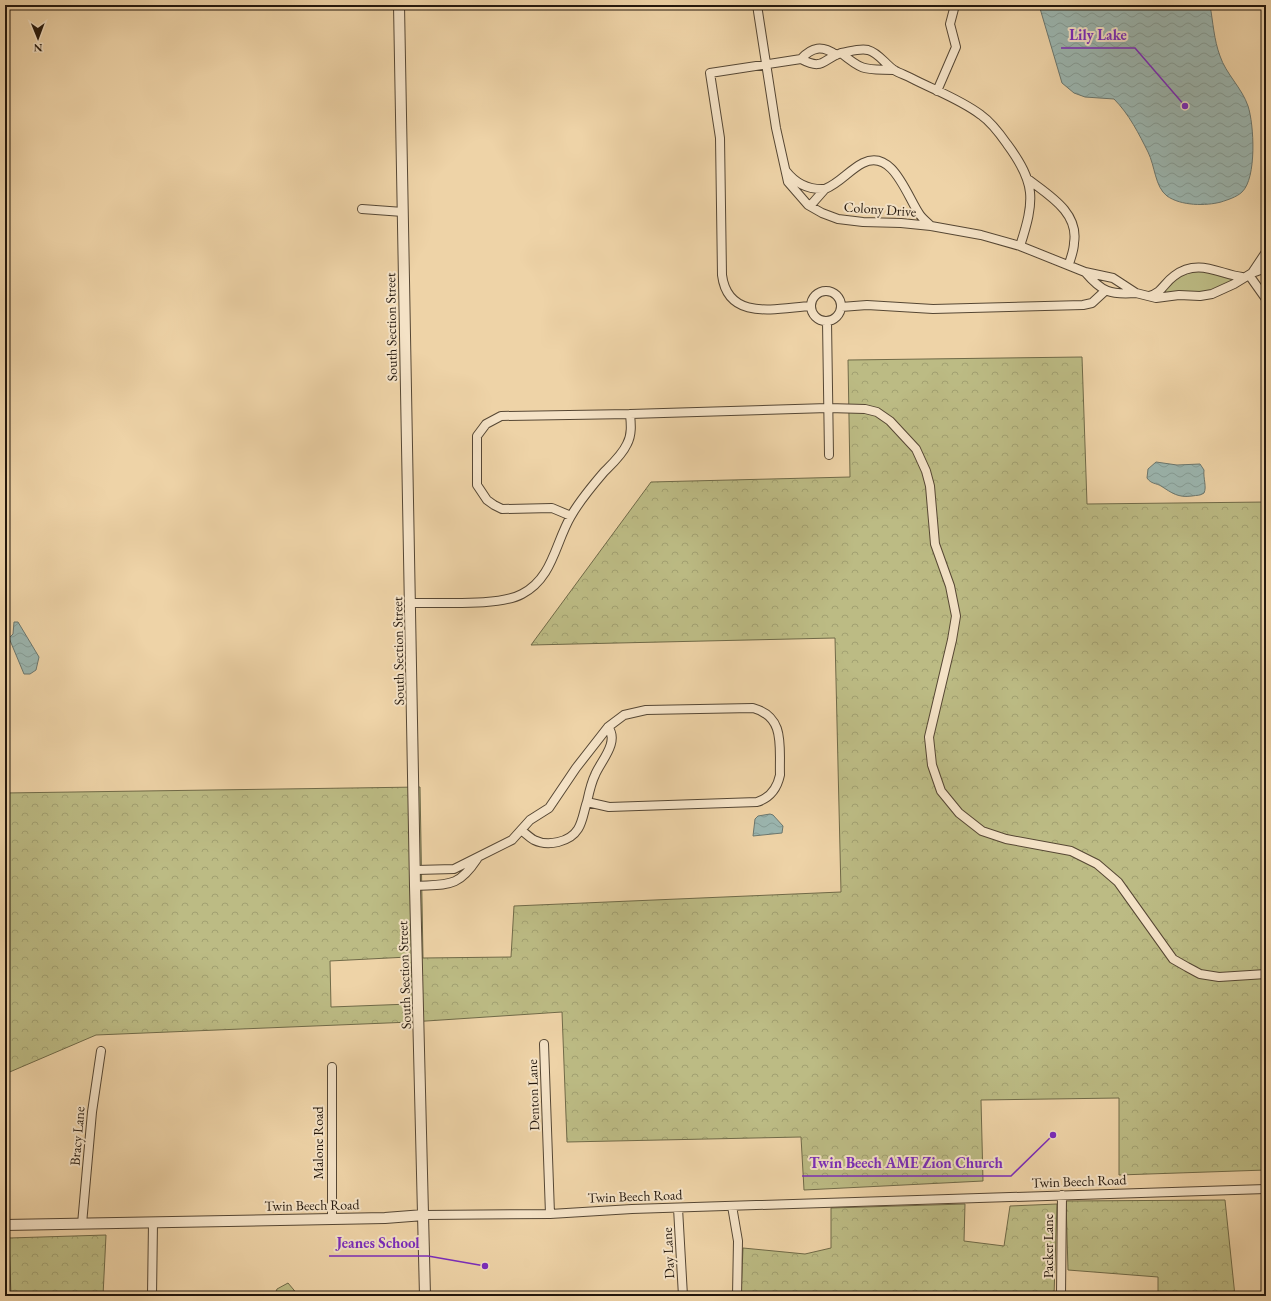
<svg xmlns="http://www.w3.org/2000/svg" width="1271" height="1301" viewBox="0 0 1271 1301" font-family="'EB Garamond',serif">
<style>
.green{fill:#bcbb84;stroke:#706a48}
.forest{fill:url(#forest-crowns);stroke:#706a48;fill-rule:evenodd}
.water{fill:url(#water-waves);stroke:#6b776f}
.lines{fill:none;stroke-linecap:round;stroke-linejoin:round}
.minor-casing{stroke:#564734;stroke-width:10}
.tertiary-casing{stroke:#564734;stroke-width:12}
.minor{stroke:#f4e2c6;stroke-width:8}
.tertiary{stroke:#f4e2c6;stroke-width:10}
.labels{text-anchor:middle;stroke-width:4;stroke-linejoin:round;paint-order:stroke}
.street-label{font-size:14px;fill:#24180d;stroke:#f4e2c6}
.leader{fill:none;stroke:#7b2cbf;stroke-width:1.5}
.callout-dot{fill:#7b2cbf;stroke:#f4e2c6;stroke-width:1.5}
.callout-label{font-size:15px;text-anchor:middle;font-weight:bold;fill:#7b2cbf;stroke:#f4e2c6;stroke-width:4;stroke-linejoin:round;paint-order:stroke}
</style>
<defs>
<pattern id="forest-crowns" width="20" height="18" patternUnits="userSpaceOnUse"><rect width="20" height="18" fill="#bcbb84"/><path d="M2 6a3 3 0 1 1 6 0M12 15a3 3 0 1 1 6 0" fill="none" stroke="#a1a071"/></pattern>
<pattern id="water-waves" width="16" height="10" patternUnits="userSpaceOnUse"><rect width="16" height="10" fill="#9bb6b0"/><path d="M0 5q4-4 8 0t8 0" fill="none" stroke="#859c96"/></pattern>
</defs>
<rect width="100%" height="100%" fill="#eed3a7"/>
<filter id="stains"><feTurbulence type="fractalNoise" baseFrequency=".005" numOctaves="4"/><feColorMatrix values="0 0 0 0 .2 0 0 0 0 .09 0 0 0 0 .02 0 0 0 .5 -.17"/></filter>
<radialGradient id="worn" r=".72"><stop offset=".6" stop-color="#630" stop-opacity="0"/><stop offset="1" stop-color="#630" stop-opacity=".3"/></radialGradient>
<path class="green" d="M1197 270 1233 278 1234 280 1212 291 1162 294 1177 277Z"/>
<path class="forest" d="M1082 357 1087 504 1266 502V1170L1119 1175V1098L981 1100 983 1181 804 1190 801 1137 567 1142 562 1012 411 1022 96 1035 5 1074V793L420 787 423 958 511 957 514 906 841 892 835 638 531 645 651 482 850 477 848 360ZM408 957 410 1004 331 1007 330 961Z
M1225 1200 1235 1296H1158V1277L1068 1270 1066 1201Z
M965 1204 964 1241 1004 1246 1010 1206 1057 1204 1054 1296H741L743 1248 805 1254 831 1248V1208Z
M106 1235 103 1296H11L9 1238Z
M288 1283 299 1296H274L277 1289Z"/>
<path class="water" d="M1039 5H1210C1213 22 1214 40 1220 56 1226 74 1242 88 1248 106 1254 124 1257 178 1242 192 1237 197 1227 200 1221 202 1206 206 1181 206 1167 196 1155 187 1155 166 1148 152 1139 134 1129 114 1114 99L1085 97 1074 93 1062 83Z
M1156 462 1177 465 1200 464 1204 470C1203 478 1207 487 1204 493 1200 496 1197 495 1192 496 1178 498 1172 493 1161 486 1156 483 1151 484 1147 478L1148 469Z
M14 622H18L39 657 36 670 30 674H24L9 638 13 634Z
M770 814 773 815 783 826 782 833 753 836 755 819 758 816Z"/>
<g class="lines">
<defs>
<path id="minor" d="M757 5 776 128 788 182 808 205 822 213 838 219 863 222 901 223 931 226 981 235 1020 246 1085 272 1113 278 1136 293 1156 298 1179 295 1200 296 1212 294 1234 284 1252 273 1266 268
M836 55C822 45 812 47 801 59 824 71 822 59 841 53
M801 59 710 73 720 138 722 275C728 322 777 308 811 306
M894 70C865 69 864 72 841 53 849 52 859 48 868 50 879 53 885 64 894 70 899 73 905 75 911 78 934 90 960 99 981 115 991 122 1000 134 1007 144 1036 183 1035 200 1020 246
M937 91 956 47 950 24 955 5
M786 171C796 184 808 190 825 189L810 206
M1029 180C1050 196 1079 213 1074 243 1074 250 1071 257 1069 264
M825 189C840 183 849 170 863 163 893 148 907 197 920 215 923 219 927 222 931 226
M362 209 403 212
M1085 272C1102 292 1110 295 1136 293
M1252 273 1266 252
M1249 275 1266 299
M811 306a15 15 0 1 1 30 0a15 15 0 1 1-30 0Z
M1149 296C1163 292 1163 284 1174 276 1198 258 1219 274 1242 277
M841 307 867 305 933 309 1083 305 1092 303 1105 291
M827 321 829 455
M630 414 828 408 865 409 877 412 890 421 916 449 926 471 930 486 935 544 950 586 956 616 952 640 929 737 932 765 941 791 959 813 982 831 1006 839 1071 851 1097 864 1118 882 1173 959 1187 967 1200 974 1219 977 1266 974
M411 603C440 602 498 607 522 594 553 578 555 543 571 516 580 500 592 486 604 472 612 464 622 455 627 444 632 435 631 424 630 414L501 416 486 424 477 436V485L487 500 494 505 502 509 552 508 571 516
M521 830C525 833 529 837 534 840 548 847 570 842 578 829 583 821 584 810 587 802
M416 870 454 869 512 840 530 820 549 808 576 768 608 727 624 715 646 710 753 708C786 717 779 747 780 775 777 789 770 798 757 802L609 807 587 802C589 793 591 783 595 775 600 762 620 742 608 727
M415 886C448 884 458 888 477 859
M544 1044 550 1214
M332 1067V1218
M732 1206 738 1241 737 1296
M678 1208 683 1296
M424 1215 550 1214 632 1209 1266 1189
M82 1224 92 1112 101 1051
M152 1296 153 1222
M1061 1296 1062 1195"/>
<path id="tertiary" d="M399 5 415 886 425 1296
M5 1225 385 1218 424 1215"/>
</defs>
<use href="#minor" class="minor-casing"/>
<use href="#tertiary" class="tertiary-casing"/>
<use href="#minor" class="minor"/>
<use href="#tertiary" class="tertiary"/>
</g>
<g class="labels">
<g class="street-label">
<text transform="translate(880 209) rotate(4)" y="5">Colony Drive</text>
<text transform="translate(391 327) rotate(-91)" y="5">South Section Street</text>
<text transform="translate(398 651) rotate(-91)" y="5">South Section Street</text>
<text transform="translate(404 975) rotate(-92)" y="5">South Section Street</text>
<text transform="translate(533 1095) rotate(-92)" y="5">Denton Lane</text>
<text transform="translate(77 1136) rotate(-85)" y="5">Bracy Lane</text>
<text transform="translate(318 1143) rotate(-90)" y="5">Malone Road</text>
<text transform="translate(1079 1181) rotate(-2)" y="5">Twin Beech Road</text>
<text transform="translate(635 1196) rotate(-2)" y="5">Twin Beech Road</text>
<text transform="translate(312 1205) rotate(-1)" y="5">Twin Beech Road</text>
<text transform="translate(1048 1246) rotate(-90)" y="5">Packer Lane</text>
<text transform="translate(668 1253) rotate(-93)" y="5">Day Lane</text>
</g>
</g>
<path class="leader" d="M1185 106L1135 48H1061M1053 1135L1011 1176H802M485 1266L428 1256H329"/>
<g class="callout-dot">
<circle cx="1185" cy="106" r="4"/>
<circle cx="1053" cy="1135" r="4"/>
<circle cx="485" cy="1266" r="4"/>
</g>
<g class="callout-label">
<text x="1098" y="40">Lily Lake</text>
<text x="906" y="1168">Twin Beech AME Zion Church</text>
<text x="378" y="1248">Jeanes School</text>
</g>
<rect width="1271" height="1301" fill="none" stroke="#eed3a7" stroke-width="20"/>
<rect x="6" y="6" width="1259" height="1289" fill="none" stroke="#24180d" stroke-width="2"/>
<rect x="10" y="10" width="1251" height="1281" fill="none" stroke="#24180d"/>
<g transform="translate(38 38) rotate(179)" stroke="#f4e2c6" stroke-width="3" paint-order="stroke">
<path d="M0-3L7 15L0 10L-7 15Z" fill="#24180d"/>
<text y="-6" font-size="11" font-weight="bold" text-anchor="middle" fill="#24180d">N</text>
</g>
<rect width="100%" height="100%" filter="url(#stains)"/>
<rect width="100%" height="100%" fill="url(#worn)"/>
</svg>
